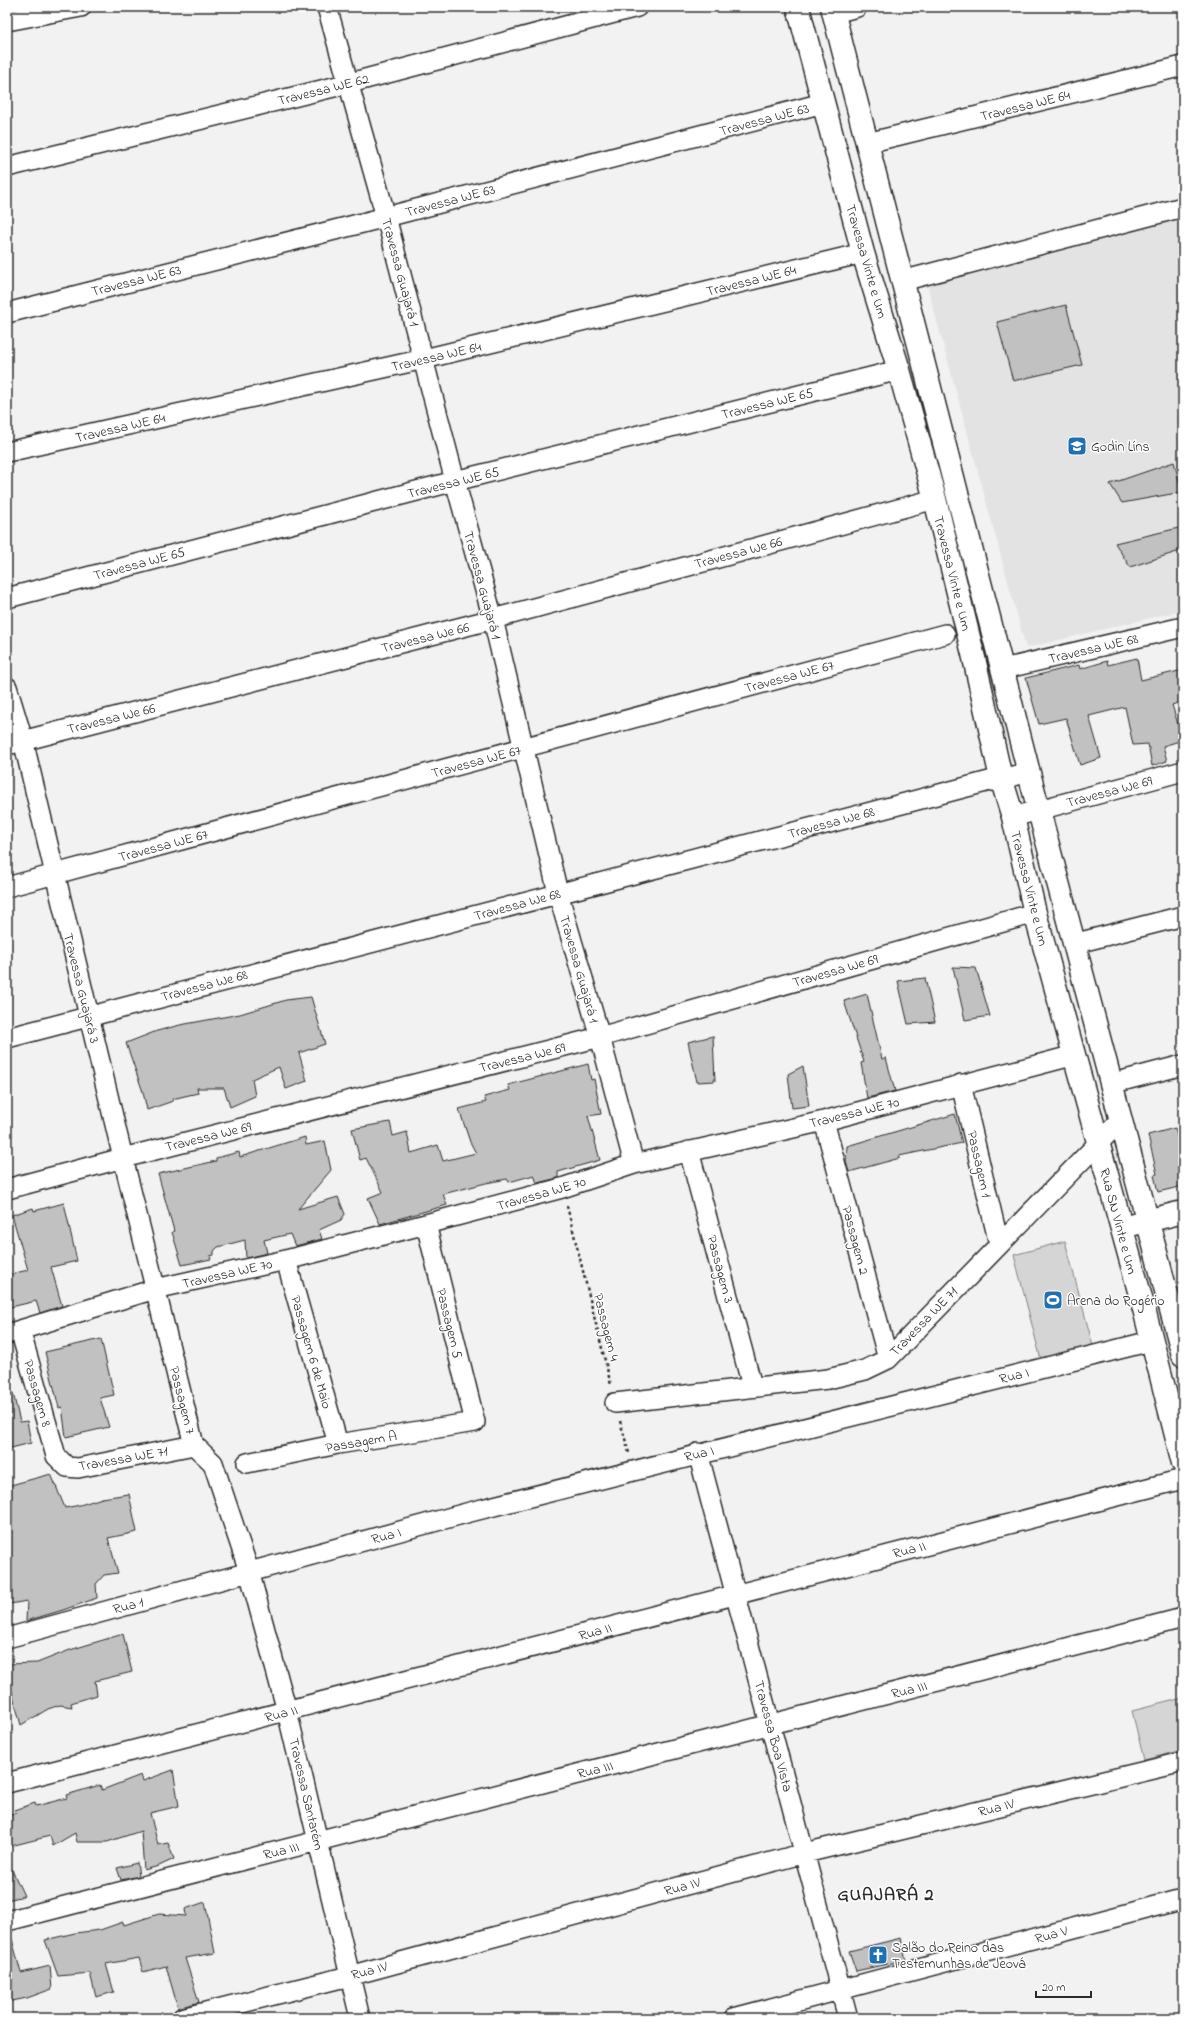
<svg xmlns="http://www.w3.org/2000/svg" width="1190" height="2025" viewBox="0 0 1190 2025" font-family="'Indie Flower',sans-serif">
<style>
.built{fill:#e3e3e3}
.green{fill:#d5d5d5;stroke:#808080}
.building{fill:#c1c1c1;stroke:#2b2b2b}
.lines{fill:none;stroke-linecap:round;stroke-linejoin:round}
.minor-casing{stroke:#2b2b2b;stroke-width:22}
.major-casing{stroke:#2b2b2b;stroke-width:25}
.path{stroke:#2b2b2b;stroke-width:2.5;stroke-dasharray:3 3;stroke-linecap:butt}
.minor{stroke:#fff;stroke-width:19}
.major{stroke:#fff;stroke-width:22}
.labels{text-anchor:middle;stroke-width:3;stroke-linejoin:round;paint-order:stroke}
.street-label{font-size:14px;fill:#2b2b2b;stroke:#fff}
.poi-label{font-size:14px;fill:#2b2b2b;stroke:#fff;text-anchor:start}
.district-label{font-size:18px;font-weight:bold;letter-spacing:1px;fill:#2b2b2b;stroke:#fff}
</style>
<rect width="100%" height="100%" fill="#f2f2f2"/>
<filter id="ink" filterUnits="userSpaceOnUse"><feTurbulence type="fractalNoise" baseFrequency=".025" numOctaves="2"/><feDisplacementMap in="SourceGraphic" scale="8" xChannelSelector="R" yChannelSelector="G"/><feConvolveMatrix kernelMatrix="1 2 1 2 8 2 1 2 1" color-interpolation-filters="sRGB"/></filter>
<g filter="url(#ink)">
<path class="built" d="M1183 216V610L1026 648 926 281Z"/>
<path class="green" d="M1065 1241 1093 1346 1041 1360 1014 1255Z
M1183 1698V1750L1144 1760 1132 1711Z"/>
<path class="building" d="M1066 305 1082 365 1013 381 997 322Z
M1174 462 1182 492 1122 503 1110 484Z
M1183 527V550L1130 567 1115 543Z
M1137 658 1141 680 1183 670V701L1172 705 1183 740 1163 746 1167 761 1152 766 1148 744 1133 745 1125 707 1089 716 1101 758 1080 765 1066 718 1039 724 1026 678 1079 665 1080 669 1107 661 1108 665Z
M953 967 976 968 990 1016 965 1020Z
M925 978 935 1022 908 1024 898 981Z
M867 994 882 1059 886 1058 895 1091 867 1098 861 1063 864 1062 844 1001Z
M311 997 325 1044 299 1053 307 1081 286 1089 279 1067 252 1079 255 1096 230 1107 224 1088H197L198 1093 172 1099 173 1101 147 1110 143 1092 126 1043 157 1031 180 1025 240 1014 286 1000Z
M713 1036 715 1081 697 1082 688 1042Z
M588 1064 591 1080 594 1079 601 1114 588 1116 600 1160 558 1172V1178L537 1183 534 1175 509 1182 507 1179 486 1183 443 1194 447 1205 380 1224 368 1198 383 1192 366 1158 360 1160 352 1129 390 1122 393 1136 407 1132 411 1153 438 1145 443 1161 476 1153 470 1142 459 1109 486 1102 484 1097 510 1090 508 1085Z
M803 1066 809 1106 792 1108 788 1074Z
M955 1114 962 1143 899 1156 900 1158 849 1172 846 1162 847 1146Z
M1175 1128 1183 1159V1186L1158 1192 1154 1175 1157 1174 1148 1135Z
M305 1137 306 1145 325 1141 331 1170 298 1209 338 1197 345 1214 341 1220 319 1230 322 1239 295 1246 290 1234 264 1240 267 1253 246 1258 245 1240 218 1247 214 1251V1255L210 1256 211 1259 182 1265 172 1232 174 1231 158 1174 216 1161V1158L239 1152 240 1157Z
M64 1203 77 1261 51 1267 62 1306 40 1313 36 1301 7 1308V1275L28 1270 12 1215 33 1208 34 1211Z
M101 1339 114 1395 100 1398 109 1427 66 1437 62 1407 59 1408 45 1352Z
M13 1393 20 1422 27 1421 31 1443 7 1449V1394Z
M51 1474 65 1508 80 1505 102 1498 129 1494 137 1532 108 1538 118 1573 104 1575 96 1584 97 1598 63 1610 26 1621 27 1601 10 1604 9 1600 7 1601V1486Z
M123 1634 132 1672 95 1681 97 1695 71 1703 72 1707 60 1705 48 1709 21 1725 7 1674V1664L37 1663 70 1650Z
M173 1770 179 1806 150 1813 158 1845 168 1843 174 1859 159 1866 144 1870 141 1831 107 1842H77L75 1833 53 1846 50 1836 7 1847V1816L16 1813 15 1810 35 1803 36 1806 67 1798 66 1795 100 1785 102 1790 141 1775 143 1781Z
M7 1859 24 1896 7 1900Z
M137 1863 139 1876 121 1880 117 1868Z
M205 1902 215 1953 185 1958 199 2002 178 2008 166 1966 143 1972 139 1958 106 1964 114 1992 96 1997 90 1973 58 1976 45 1940 75 1933 100 1930 123 1922 124 1925 159 1914 186 1916 185 1909Z
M901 1938 906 1960 856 1971 849 1951Z
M12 1939 21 1973 50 1966 52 1989 27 1998 7 2002V1940Z"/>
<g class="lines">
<defs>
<path id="minor" d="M327 7 386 217 455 481 493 619 558 893 600 1037 634 1164
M834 13 857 7
M7 21 81 7
M867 143 1183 66
M7 167 350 83 637 7
M902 281 1183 207
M7 313 386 217 823 103
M7 452 424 359 863 253
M7 598 455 481 899 370
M1003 669 1183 627
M7 687 23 740 123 1158 194 1445 213 1463 249 1571 287 1711 360 2018
M7 745 493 619 935 499
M1013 817 1183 771
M7 887 945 634
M1073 944 1183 916
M7 1038 1001 778 1029 773
M961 1084 999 1244
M1110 1084 1183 1065
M824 1121 888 1359
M689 1151 752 1386
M7 1189 123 1158 600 1037 1035 913
M286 1260 338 1444
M20 1330 56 1456 67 1467 78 1468 194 1445
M7 1334 155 1289 286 1260 426 1224 562 1188 634 1164 824 1121 1075 1055
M615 1403 828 1379 865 1370 888 1359 1120 1121
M698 1453 848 2018
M247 1463 338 1444 475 1422 426 1224
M7 1638 470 1512 1151 1341
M7 1783 1183 1479
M7 1921 1183 1618
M182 2018 349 1976 805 1853 1183 1762
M734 2018 1183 1899"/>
<path id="major" d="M798 7 863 253 899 370 935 499 974 658 1001 778 1013 817 1035 913 1144 1309 1183 1463
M832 7 1029 773 1183 1355
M1134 1224 1183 1212"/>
</defs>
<use href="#minor" class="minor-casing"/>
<use href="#major" class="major-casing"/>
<path class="path" d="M567 1206 611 1385
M620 1421 629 1453"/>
<use href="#minor" class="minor"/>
<use href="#major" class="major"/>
</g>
</g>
<defs>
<symbol id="school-square" viewBox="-11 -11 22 22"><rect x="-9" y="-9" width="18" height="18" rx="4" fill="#1f6fb2" stroke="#fff"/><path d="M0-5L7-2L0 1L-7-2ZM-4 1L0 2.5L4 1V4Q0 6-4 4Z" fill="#fff"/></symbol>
<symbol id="stadium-square" viewBox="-11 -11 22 22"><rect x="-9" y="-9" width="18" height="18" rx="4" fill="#1f6fb2" stroke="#fff"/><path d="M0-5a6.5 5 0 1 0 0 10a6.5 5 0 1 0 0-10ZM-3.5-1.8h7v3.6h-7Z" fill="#fff"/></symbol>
<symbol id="church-square" viewBox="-11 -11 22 22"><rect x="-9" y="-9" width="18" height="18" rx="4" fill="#1f6fb2" stroke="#fff"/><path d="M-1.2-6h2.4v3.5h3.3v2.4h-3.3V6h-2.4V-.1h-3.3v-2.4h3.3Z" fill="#fff"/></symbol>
</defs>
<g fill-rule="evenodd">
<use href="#school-square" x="1066" y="435" width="22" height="22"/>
<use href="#stadium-square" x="1042" y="1289" width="22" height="22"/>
<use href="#church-square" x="867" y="1944" width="22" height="22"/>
</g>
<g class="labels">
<g class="street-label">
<text transform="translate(323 89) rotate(-14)" y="5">Travessa WE 62</text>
<text transform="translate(1025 105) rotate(-14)" y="5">Travessa WE 64</text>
<text transform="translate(764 119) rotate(-15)" y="5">Travessa WE 63</text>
<text transform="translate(450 200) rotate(-15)" y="5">Travessa WE 63</text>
<text transform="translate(867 261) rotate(74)" y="5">Travessa Vinte e Um</text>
<text transform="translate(401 272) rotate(75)" y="5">Travessa Guajará 1</text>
<text transform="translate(136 280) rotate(-14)" y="5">Travessa WE 63</text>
<text transform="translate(751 280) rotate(-14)" y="5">Travessa WE 64</text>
<text transform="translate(436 356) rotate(-13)" y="5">Travessa WE 64</text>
<text transform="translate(767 403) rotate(-14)" y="5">Travessa WE 65</text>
<text transform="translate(120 427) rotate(-13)" y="5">Travessa WE 64</text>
<text transform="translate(453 482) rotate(-14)" y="5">Travessa WE 65</text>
<text transform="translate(738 552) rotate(-15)" y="5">Travessa We 66</text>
<text transform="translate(139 563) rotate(-15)" y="5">Travessa WE 65</text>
<text transform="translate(953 573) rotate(76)" y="5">Travessa Vinte e Um</text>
<text transform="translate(483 585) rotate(75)" y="5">Travessa Guajará 1</text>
<text transform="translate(425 637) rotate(-14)" y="5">Travessa We 66</text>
<text transform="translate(1093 648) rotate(-13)" y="5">Travessa WE 68</text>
<text transform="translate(789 676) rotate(-15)" y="5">Travessa WE 67</text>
<text transform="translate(111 718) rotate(-14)" y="5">Travessa We 66</text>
<text transform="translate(476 761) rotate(-15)" y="5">Travessa WE 67</text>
<text transform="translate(1109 791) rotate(-15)" y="5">Travessa We 69</text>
<text transform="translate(831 822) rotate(-15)" y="5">Travessa We 68</text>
<text transform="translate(163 845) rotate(-15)" y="5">Travessa WE 67</text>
<text transform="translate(1030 888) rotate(76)" y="5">Travessa Vinte e Um</text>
<text transform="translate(517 904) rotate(-15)" y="5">Travessa We 68</text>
<text transform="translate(580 969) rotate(74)" y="5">Travessa Guajará 1</text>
<text transform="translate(835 970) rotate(-16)" y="5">Travessa We 69</text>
<text transform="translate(204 985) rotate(-15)" y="5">Travessa We 68</text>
<text transform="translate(82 988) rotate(76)" y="5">Travessa Guajará 3</text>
<text transform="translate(522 1057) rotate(-14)" y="5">Travessa We 69</text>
<text transform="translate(854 1112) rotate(-14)" y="5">Travessa WE 70</text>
<text transform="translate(208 1136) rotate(-14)" y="5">Travessa We 69</text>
<text transform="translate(980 1164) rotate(77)" y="5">Passagem 1</text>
<text transform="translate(541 1193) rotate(-16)" y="5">Travessa WE 70</text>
<text transform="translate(1119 1221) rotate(75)" y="5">Rua SN Vinte e Um</text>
<text transform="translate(856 1240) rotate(75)" y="5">Passagem 2</text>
<text transform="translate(721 1269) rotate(75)" y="5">Passagem 3</text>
<text transform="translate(227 1273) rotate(-13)" y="5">Travessa WE 70</text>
<text transform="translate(923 1321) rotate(-46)" y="5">Travessa WE 71</text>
<text transform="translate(450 1323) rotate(76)" y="5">Passagem 5</text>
<text transform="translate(607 1327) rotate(76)" y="5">Passagem 4</text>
<text transform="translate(312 1352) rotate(74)" y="5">Passagem 6 de Maio</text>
<text transform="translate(1014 1375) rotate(-14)" y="5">Rua I</text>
<text transform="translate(38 1393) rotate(74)" y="5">Passagem 8</text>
<text transform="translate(183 1400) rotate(76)" y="5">Passagem 7</text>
<text transform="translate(361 1441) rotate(-10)" y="5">Passagem A</text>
<text transform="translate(699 1453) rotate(-14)" y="5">Rua I</text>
<text transform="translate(123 1458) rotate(-10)" y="5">Travessa WE 71</text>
<text transform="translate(386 1535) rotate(-15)" y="5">Rua I</text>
<text transform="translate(909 1549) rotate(-14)" y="5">Rua II</text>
<text transform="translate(128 1605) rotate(-15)" y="5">Rua 1</text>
<text transform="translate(595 1631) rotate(-15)" y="5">Rua II</text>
<text transform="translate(909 1689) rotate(-14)" y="5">Rua III</text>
<text transform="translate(281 1713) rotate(-14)" y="5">Rua II</text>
<text transform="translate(774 1736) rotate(75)" y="5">Travessa Boa Vista</text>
<text transform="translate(595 1769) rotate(-14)" y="5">Rua III</text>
<text transform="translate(307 1794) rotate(77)" y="5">Travessa Santarém</text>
<text transform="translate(996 1807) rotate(-14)" y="5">Rua IV</text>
<text transform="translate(281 1850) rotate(-14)" y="5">Rua III</text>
<text transform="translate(682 1886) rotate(-15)" y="5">Rua IV</text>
<text transform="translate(1051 1934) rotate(-15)" y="5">Rua V</text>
<text transform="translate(369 1970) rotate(-15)" y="5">Rua IV</text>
</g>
<g class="poi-label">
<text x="1091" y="451">Godin Líns</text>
<text x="1067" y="1305">Arena do Rogério</text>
<text x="892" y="1952">Salão do Reino das<tspan x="892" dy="16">Testemunhas de Jeová</tspan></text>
</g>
<g class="district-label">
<text x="886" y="1900">GUAJARÁ 2</text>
</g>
</g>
<rect width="1190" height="2025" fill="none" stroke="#fff" stroke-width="24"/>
<rect x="12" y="12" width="1166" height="2001" fill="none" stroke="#2b2b2b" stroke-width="1.5" filter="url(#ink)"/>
<path d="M1036 1991v6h55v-6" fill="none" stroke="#2b2b2b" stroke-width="2"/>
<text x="1042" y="1991" font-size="12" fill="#2b2b2b" stroke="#ffffff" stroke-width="3" paint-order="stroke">20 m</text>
</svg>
